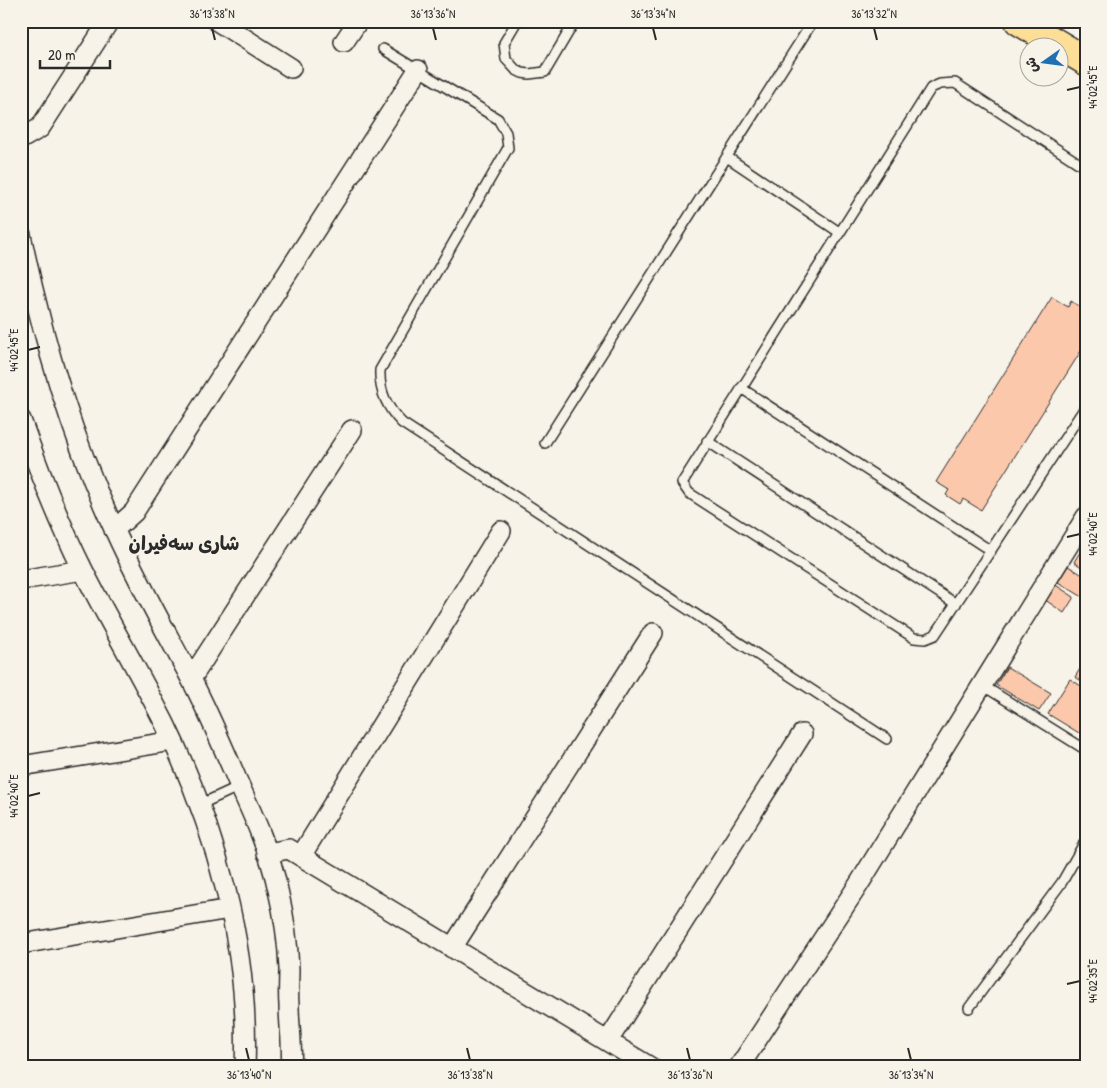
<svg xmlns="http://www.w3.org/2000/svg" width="1107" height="1088" viewBox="0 0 1107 1088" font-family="'Patrick Hand','Playpen Sans Arabic',sans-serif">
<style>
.building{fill:#fcc8ac;stroke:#2b2b2b}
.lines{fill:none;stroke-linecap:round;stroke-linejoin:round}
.service-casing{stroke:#2b2b2b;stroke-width:12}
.minor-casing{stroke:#2b2b2b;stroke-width:22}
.trunk-casing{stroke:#2b2b2b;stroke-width:31}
.service{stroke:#f7f3e8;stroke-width:9}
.minor{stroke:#f7f3e8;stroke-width:19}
.trunk{stroke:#fdde96;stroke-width:28}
.ticks{fill:none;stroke:#2b2b2b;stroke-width:2}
.labels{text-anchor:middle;stroke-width:4.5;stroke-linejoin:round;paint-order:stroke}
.quarter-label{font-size:19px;font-weight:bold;fill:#2b2b2b;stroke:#f7f3e8}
.neatline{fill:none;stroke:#2b2b2b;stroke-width:2}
.ticks-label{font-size:12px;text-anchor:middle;fill:#2b2b2b}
</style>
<rect width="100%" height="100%" fill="#f7f3e8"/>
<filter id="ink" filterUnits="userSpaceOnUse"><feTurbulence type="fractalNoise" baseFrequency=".02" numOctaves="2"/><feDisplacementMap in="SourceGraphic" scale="10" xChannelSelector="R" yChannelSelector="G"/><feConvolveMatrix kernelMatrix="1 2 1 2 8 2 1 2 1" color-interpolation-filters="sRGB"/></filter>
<g filter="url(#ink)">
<path class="building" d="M1052 297 1068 307 1071 301 1086 311 1084 316 1086 318V343L981 510 963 499 960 504 946 495 949 490 936 482Z
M1086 542V570L1074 562Z
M1068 566 1086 577V599L1058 582Z
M1054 584 1074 597 1064 613 1044 599Z
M1086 659V684L1075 677Z
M1007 667 1051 693 1039 711 996 685Z
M1070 679 1086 689V723L1079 733 1048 714Z"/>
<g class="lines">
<defs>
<path id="service" d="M517 21 504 43 506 59 516 70 522 73 529 74 545 72 575 21
M383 49 498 119 506 133 508 148 380 370C379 392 387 408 402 423L887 739
M727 157 839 232
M1086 168 955 83 940 84 931 88 682 483 689 493 914 638 925 639 935 635 1086 406
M741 388 991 551
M707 441 956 604
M545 443 813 21
M982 685 1086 750
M199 805 240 786
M969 1008 1062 882 1086 840"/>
<path id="minor" d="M217 21 291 68
M344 42 358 21
M21 139 40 128 109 21
M21 235C42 337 71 437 115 531 138 582 164 628 190 677 208 711 223 747 238 782 254 817 270 852 278 890 284 915 288 943 289 969 289 981 288 993 289 1005 289 1026 293 1046 291 1067
M21 420C39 471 59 522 83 570 109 622 139 672 165 724 216 829 250 949 245 1067
M114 530 134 512 418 70
M21 580 83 570
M191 679 352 430
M21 766 173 741
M267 853 289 849 650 1067
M301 856 501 531
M21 944 230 909
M452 948 653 633
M608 1041 802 734
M739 1067 859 884 1086 517"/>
<path id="trunk" d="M1019 21 1086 61"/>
</defs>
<use href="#service" class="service-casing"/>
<use href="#minor" class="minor-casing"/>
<use href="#trunk" class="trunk-casing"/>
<use href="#service" class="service"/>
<use href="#minor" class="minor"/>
<use href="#trunk" class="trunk"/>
</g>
</g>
<path class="ticks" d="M212 28 215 40M433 28 436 40M653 28 656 40M874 28 877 40M1067 90 1080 87M28 350 40 347M1067 537 1080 534M28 796 40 793M1067 984 1080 981M246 1048 249 1060M467 1048 470 1060M687 1048 690 1060M908 1048 911 1060"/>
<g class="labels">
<g class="quarter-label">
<text x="184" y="550">شاری سەفیران</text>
</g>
</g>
<rect width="1107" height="1088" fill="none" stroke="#f7f3e8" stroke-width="55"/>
<g transform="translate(1044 62) rotate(256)"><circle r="24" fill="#f7f3e8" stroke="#a5a39c"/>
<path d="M0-4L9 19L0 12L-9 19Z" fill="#1f6fb2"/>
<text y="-8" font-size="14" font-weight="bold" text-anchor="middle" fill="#2b2b2b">ش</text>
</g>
<path d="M40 60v8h70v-8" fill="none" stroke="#2b2b2b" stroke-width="2.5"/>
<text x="48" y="60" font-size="15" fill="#2b2b2b" stroke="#f7f3e8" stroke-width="4" paint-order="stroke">20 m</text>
<rect x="28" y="28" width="1052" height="1032" class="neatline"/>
<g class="ticks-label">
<text x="212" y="18">36°13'38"N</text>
<text x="433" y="18">36°13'36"N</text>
<text x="653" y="18">36°13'34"N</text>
<text x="874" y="18">36°13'32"N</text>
<text transform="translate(1093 87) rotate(-90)" y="4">44°02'45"E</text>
<text transform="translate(14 350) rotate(-90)" y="4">44°02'45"E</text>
<text transform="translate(1093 534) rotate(-90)" y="4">44°02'40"E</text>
<text transform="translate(14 796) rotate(-90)" y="4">44°02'40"E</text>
<text transform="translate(1093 981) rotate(-90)" y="4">44°02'35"E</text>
<text x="249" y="1079">36°13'40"N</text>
<text x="470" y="1079">36°13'38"N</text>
<text x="690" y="1079">36°13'36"N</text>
<text x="911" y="1079">36°13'34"N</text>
</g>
</svg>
